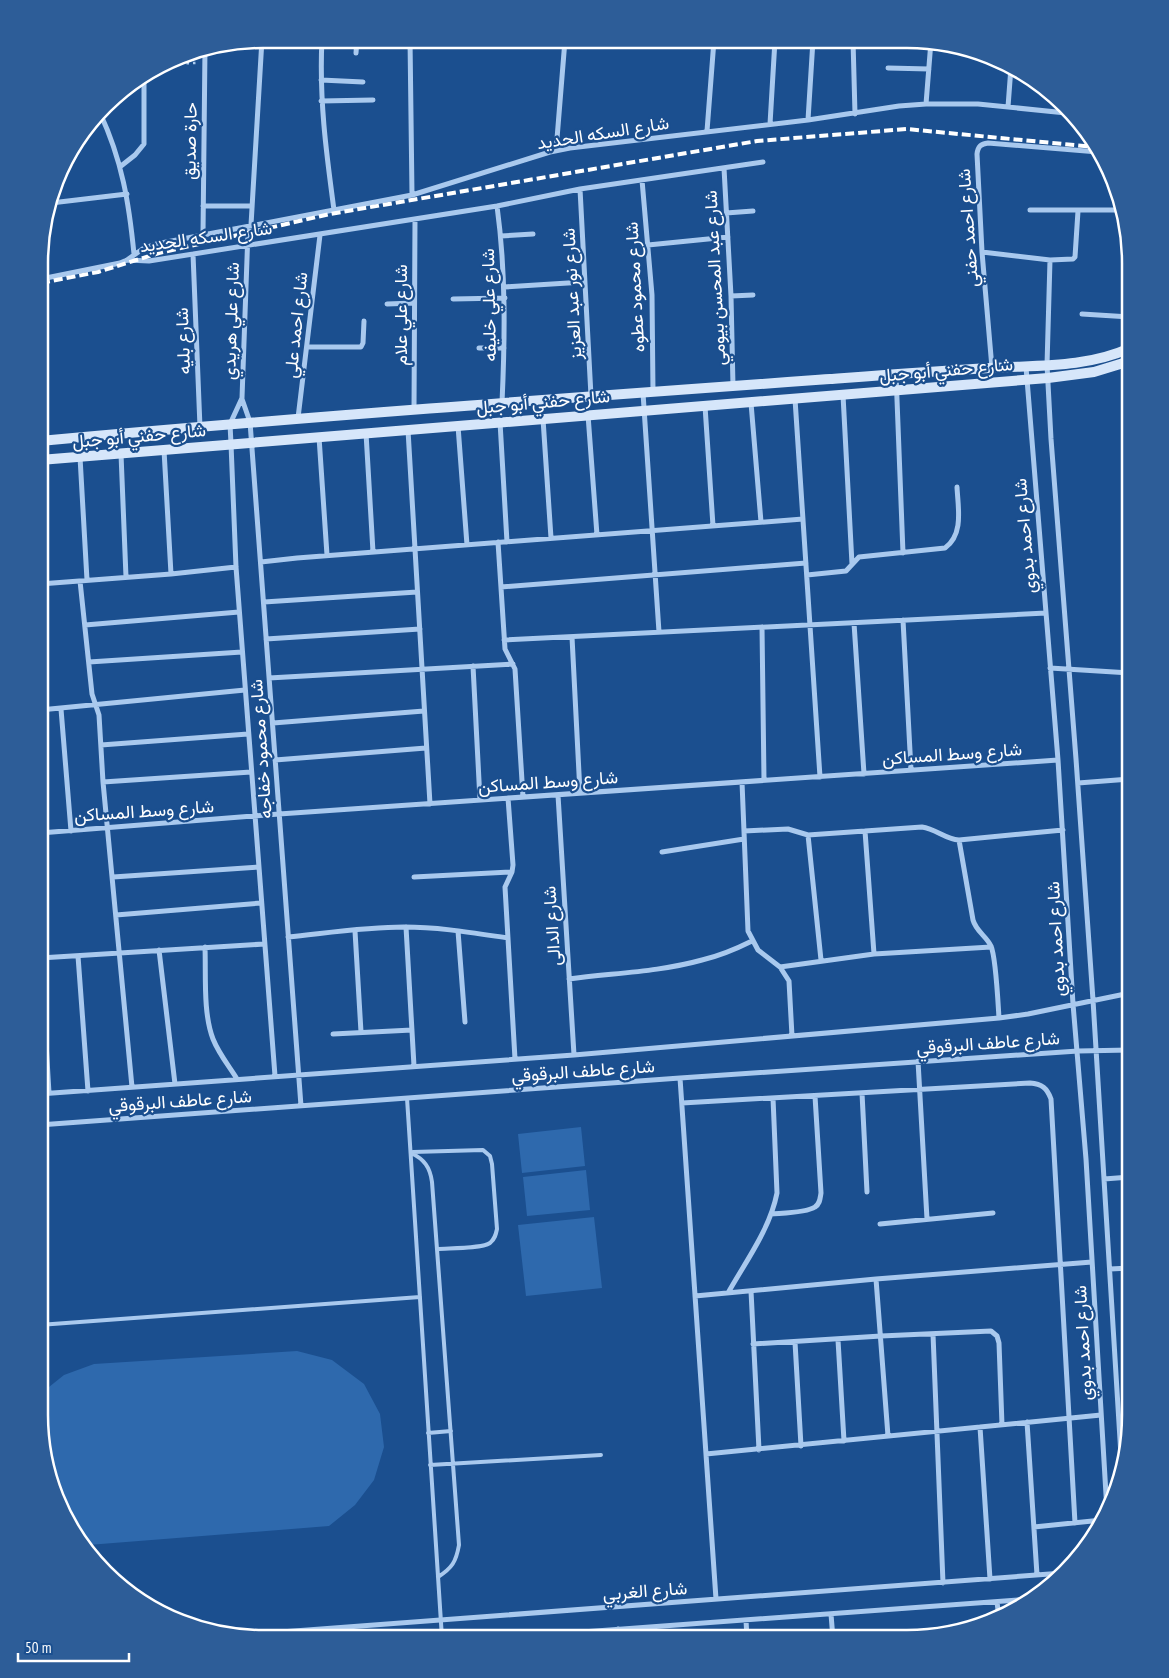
<svg xmlns="http://www.w3.org/2000/svg" width="1169" height="1678" viewBox="0 0 1169 1678" font-family="'PT Sans Narrow',Vazirmatn,sans-serif">
<style>
.green{fill:#2e69ad}
.lines{fill:none;stroke-linecap:round;stroke-linejoin:round}
.path{stroke:#a9c9ee;stroke-width:2.5;stroke-dasharray:2.5 4;stroke-linecap:butt}
.lane{stroke:#a9c9ee;stroke-width:4}
.street{stroke:#a9c9ee;stroke-width:5}
.secondary{stroke:#d6e6fa;stroke-width:10}
.rail{stroke:#fff;stroke-width:4;stroke-dasharray:9 4;stroke-linecap:butt}
.labels{text-anchor:middle;stroke-width:4.5;stroke-linejoin:round;paint-order:stroke}
.street-label{font-size:18px;fill:#fff;stroke:#1b4f8f}
.rim{fill:none;stroke:#fff;stroke-width:2.5}
</style>
<rect width="100%" height="100%" fill="#1b4f8f"/>
<path class="green" d="M581 1127 585 1166 522 1173 518 1134Z
M586 1170 590 1210 527 1216 523 1177Z
M594 1217 602 1288 526 1296 518 1225Z
M297 1351 332 1360 364 1384 380 1414 384 1447 374 1480 355 1505 329 1526 88 1545 62 1514 39 1416V1395L64 1375 94 1364Z"/>
<g class="lines">
<path class="path" d="M167 64 196 63"/>
<path class="lane" d="M407 1098 442 1638
M413 1152 483 1150 490 1156 492 1164 497 1229C496 1234 495 1239 490 1243 481 1249 449 1248 437 1249
M411 1153C424 1159 430 1167 432 1182L459 1545C456 1562 452 1568 438 1577
M39 1325 420 1297
M428 1433 451 1431
M430 1465 601 1455"/>
<path class="street" d="M262 39 251 225 248 231 242 398 230 424 231 444 236 567 275 1076
M322 39C319 98 326 151 334 210
M410 39 412 195
M853 40 855 114
M356 53 357 39
M888 68 929 69
M321 80 363 82
M321 101 373 100
M926 104 931 41
M1008 107 1011 67
M100 113C122 160 129 203 134 254
M808 120 813 40
M770 124 775 40
M707 131 714 40
M556 151 565 40
M121 166 135 155 144 144V77
M724 168 731 296 733 386
M642 180 652 295 653 392
M580 189 591 396
M51 203 127 194
M203 206H252
M497 206C506 272 505 337 502 403
M1030 210H1118
M726 213 753 211
M203 234 205 48
M501 236 533 234
M648 245 728 237
M982 252 1050 260 1073 259 1075 257 1078 211
M193 254 200 427
M127 260 149 261 497 206 580 189 763 162
M1050 260 1047 365 1051 439 1076 759 1093 1000 1122 1472
M41 279 120 263 127 260 144 248 156 244 412 195 550 152 570 148 808 120 899 106 926 104H978L1066 113
M504 287 584 282
M731 296 753 295
M453 299 505 298
M387 304 414 303
M1082 314 1130 317
M308 347H361L363 343 364 321
M479 348H504
M1026 367 1058 760 1073 1004 1086 1159 1107 1511
M992 368 982 252 977 154C978 146 981 144 988 143L1098 152
M896 374 903 553
M643 393 659 632
M843 395 852 564
M242 399 250 422 301 1106
M795 399 820 777
M751 403 761 522
M705 406 713 526
M414 410 415 220
M588 415 597 535
M298 418 320 235
M543 419 551 538
M500 422 507 542
M458 426 467 545
M408 430 430 804
M366 433 373 552
M319 437 327 555
M164 450 171 574
M121 454 126 577
M80 457 87 580
M40 509 45 584
M498 542 505 649 515 669 523 797
M261 562 297 558 803 519
M807 575 846 571 859 557 945 548C964 534 958 508 957 487
M80 581 92 694 99 715 103 782 132 1087
M40 584 171 574 236 567
M501 587 806 563
M264 602 417 592
M903 620 911 770
M854 623 864 774
M85 625 239 612
M762 627 764 780
M572 637 580 793
M266 639 420 629
M504 640 1046 613
M89 662 242 652
M473 666 480 800
M1050 668 1130 673
M269 678 513 664
M61 709 71 831
M40 710 245 690
M273 723 424 711
M101 745 248 734
M275 760 426 748
M103 782 251 772
M742 782 748 931 758 950 780 967 789 981 792 1036
M1078 783 1130 779
M558 795 574 1055
M508 798 513 865 512 872 505 887 515 1059
M744 831 788 829 808 835 922 827C936 829 945 839 959 840L1063 830
M865 831 874 954
M40 833 279 814 1058 760
M808 835 821 960
M959 840 973 920C976 931 986 936 991 946 996 958 998 1003 999 1018
M662 852 744 839
M113 877 258 867
M414 877 512 872
M116 915 261 903
M406 927 414 1066
M355 931 361 1032
M458 931 465 1022
M288 937C327 933 366 927 404 927 439 927 474 933 508 938
M205 947C206 976 203 1013 213 1039 219 1054 229 1066 237 1079
M159 950 175 1084
M78 956 88 1091
M40 958 264 944
M41 958 49 1093
M780 967 874 954 991 947
M569 979C613 973 659 972 702 960 719 956 736 949 752 941
M333 1034 412 1030
M918 1061 927 1219
M680 1078 716 1599
M862 1093 867 1192
M39 1094 574 1055 999 1018 1028 1014 1130 993
M682 1103 1030 1083C1042 1084 1047 1088 1051 1099L1075 1523
M39 1125 680 1078 1078 1051 1130 1050
M1104 1179 1130 1177
M771 1214C782 1213 806 1213 815 1207 820 1204 820 1199 821 1193L815 1096
M880 1224 993 1213
M1110 1269 1130 1268
M876 1279 888 1436
M751 1291 759 1450
M728 1293C746 1261 770 1229 777 1193L773 1098
M695 1296 876 1279 1092 1262
M933 1334 943 1583
M838 1340 844 1441
M795 1342 801 1446
M753 1344 881 1336 991 1331 997 1336 999 1343 1002 1425
M1027 1422 1037 1575
M980 1427 990 1579
M706 1454 1101 1415
M1034 1527 1102 1520
M997 1602 999 1618
M831 1614 833 1639
M746 1620 747 1639
M618 1629 619 1638
M228 1636 1063 1573
M500 1638 1031 1599"/>
<path class="secondary" d="M40 441C303 417 567 398 830 379 884 375 937 371 990 368 1037 365 1086 368 1130 348
M40 460 1048 378 1094 372 1130 361"/>
<path class="rail" d="M41 283 98 272 159 253 330 214 757 141 907 129 1094 147"/>
</g>
<g class="labels">
<g class="street-label">
<text transform="translate(603 133) rotate(-9)" y="6">شارع السكه الحديد</text>
<text transform="translate(190 141) rotate(-89)" y="6">حارة صديق</text>
<text transform="translate(968 228) rotate(-94)" y="6">شارع احمد حفني</text>
<text transform="translate(206 237) rotate(-8)" y="6">شارع السكه الحديد</text>
<text transform="translate(715 278) rotate(-93)" y="6">شارع عبد المحسن بيومي</text>
<text transform="translate(635 287) rotate(-93)" y="6">شارع محمود عطوه</text>
<text transform="translate(572 294) rotate(-93)" y="6">شارع نور عبد العزيز</text>
<text transform="translate(489 305) rotate(-91)" y="6">شارع علي خليفه</text>
<text transform="translate(401 315) rotate(-90)" y="6">شارع علي علام</text>
<text transform="translate(231 321) rotate(-88)" y="6">شارع علي هريدي</text>
<text transform="translate(296 325) rotate(-84)" y="6">شارع احمد علي</text>
<text transform="translate(183 341) rotate(-92)" y="6">شارع بليه</text>
<text transform="translate(946 370) rotate(-5)" y="6">شارع حفني أبو جبل</text>
<text transform="translate(543 402) rotate(-5)" y="6">شارع حفني أبو جبل</text>
<text transform="translate(139 436) rotate(-5)" y="6">شارع حفني أبو جبل</text>
<text transform="translate(1025 536) rotate(-95)" y="6">شارع احمد بدوي</text>
<text transform="translate(261 749) rotate(-94)" y="6">شارع محمود خفاجه</text>
<text transform="translate(952 754) rotate(-4)" y="6">شارع وسط المساكن</text>
<text transform="translate(548 782) rotate(-4)" y="6">شارع وسط المساكن</text>
<text transform="translate(144 811) rotate(-4)" y="6">شارع وسط المساكن</text>
<text transform="translate(552 926) rotate(-94)" y="6">شارع الدالى</text>
<text transform="translate(1056 939) rotate(-93)" y="6">شارع احمد بدوي</text>
<text transform="translate(988 1043) rotate(-4)" y="6">شارع عاطف البرقوقي</text>
<text transform="translate(583 1071) rotate(-4)" y="6">شارع عاطف البرقوقي</text>
<text transform="translate(180 1101) rotate(-4)" y="6">شارع عاطف البرقوقي</text>
<text transform="translate(1083 1343) rotate(-93)" y="6">شارع احمد بدوي</text>
<text transform="translate(645 1591) rotate(-4)" y="6">شارع الغربي</text>
</g>
</g>
<path d="M0 0H1169V1678H0ZM263 48H907A215 215 0 0 1 1122 263V1415A215 215 0 0 1 907 1630H263A215 215 0 0 1 48 1415V263A215 215 0 0 1 263 48Z" fill="#2d5d98" fill-rule="evenodd"/>
<path class="rim" d="M263 48H907A215 215 0 0 1 1122 263V1415A215 215 0 0 1 907 1630H263A215 215 0 0 1 48 1415V263A215 215 0 0 1 263 48Z"/>
<path d="M18 1653v8h111v-8" fill="none" stroke="#ffffff" stroke-width="2.5"/>
<text x="25" y="1653" font-size="15" fill="#ffffff" stroke="#1b4f8f" stroke-width="4" paint-order="stroke">50 m</text>
</svg>
